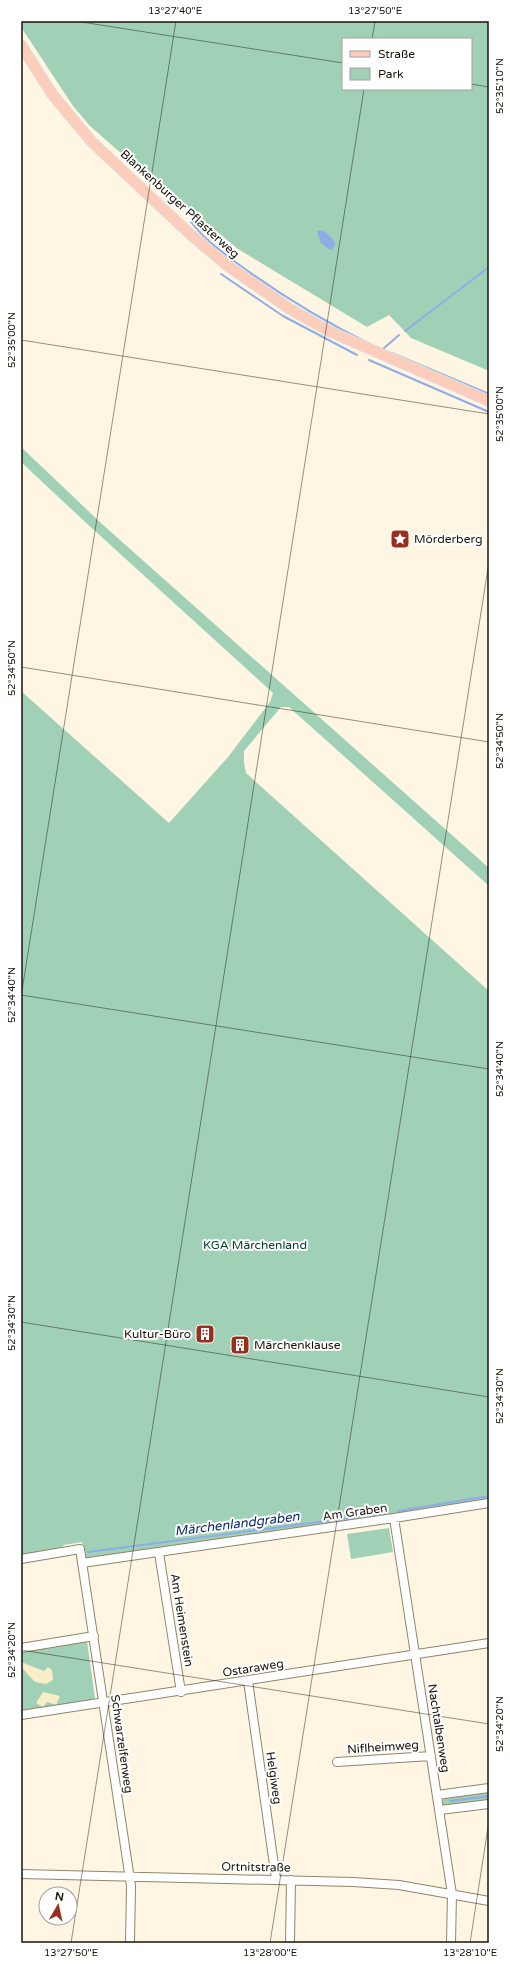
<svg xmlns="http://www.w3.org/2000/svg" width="510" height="1964" viewBox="0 0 510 1964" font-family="'Varela Round',sans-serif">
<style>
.green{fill:#a0d1b7;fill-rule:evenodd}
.sand{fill:#f7edc7}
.water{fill:#8eade6}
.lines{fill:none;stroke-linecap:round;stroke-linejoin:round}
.stream{stroke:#8eade6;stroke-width:2}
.minor-casing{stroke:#918569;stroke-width:10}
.major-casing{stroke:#dfdedd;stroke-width:12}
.minor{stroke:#fff;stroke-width:8}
.major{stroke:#fdcdbb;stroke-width:10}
.ticks{fill:none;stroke:#181409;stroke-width:1;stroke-opacity:0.45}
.labels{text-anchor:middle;stroke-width:4;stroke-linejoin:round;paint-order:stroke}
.street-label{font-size:12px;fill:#181409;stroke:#fff}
.poi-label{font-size:12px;fill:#181409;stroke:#fff;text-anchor:start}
.park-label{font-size:12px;fill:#024029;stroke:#fff}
.water-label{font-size:13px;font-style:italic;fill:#09296a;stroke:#fff}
.neatline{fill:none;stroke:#181409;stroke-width:1.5}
.ticks-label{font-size:10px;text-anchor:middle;fill:#181409}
</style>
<rect width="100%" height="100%" fill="#fef6e3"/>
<path class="green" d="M21 21H489V371L411 338 389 315 367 327 238 249 115 148 90 126 73 106 21 27ZM343 39H471V89H343Z
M21 447 102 524 489 868V886L289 707H281L244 751V763L246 773 489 991V1499L396 1516 85 1560 82 1542 64 1545 60 1549 21 1556V691L169 823 228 757 270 702 273 693 83 520 21 462Z
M389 1528 393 1552 351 1559 347 1534Z
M87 1641 95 1698 93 1700 21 1711V1650Z
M489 1792V1802L442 1806 441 1804 444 1798Z"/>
<path class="sand" d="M21 1662 44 1671 48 1667 52 1670 53 1680 46 1684 35 1682 21 1667Z
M43 1692 60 1696 56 1705 47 1702 43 1707 36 1703Z"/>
<path class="water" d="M320 230 326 232 335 242 333 249 330 250 321 243 317 232Z"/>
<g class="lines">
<path class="stream" d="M191 222C205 240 223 253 241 266 282 296 325 322 370 344
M221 274 283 316 357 355
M405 331 489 267
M383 349 399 335
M392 353 489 394
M369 360 489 412
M398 1511 489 1496
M88 1552 388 1513
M450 1801 489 1796"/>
<defs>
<path id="minor" d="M394 1518 452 1894 451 1943
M159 1553 181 1692
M21 1559 80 1549 131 1886 130 1943
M82 1563 394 1518 489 1503
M21 1648 94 1636
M248 1681 276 1879
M21 1715 489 1643
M337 1762 431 1756
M437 1795 489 1788
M440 1810 489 1804
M21 1874 353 1882 399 1885 489 1901
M290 1943 291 1880"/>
<path id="major" d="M21 45 52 94 92 142 190 234 228 266 290 309 329 331 489 401"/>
</defs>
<use href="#minor" class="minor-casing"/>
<use href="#major" class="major-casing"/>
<use href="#minor" class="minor"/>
<use href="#major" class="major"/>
</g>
<path class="ticks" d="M75 21 343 63M372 39 375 21M471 84 489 87M21 340 489 414M21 667 489 742M21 995 489 1069M21 997 176 21M21 1322 489 1397M21 1650 489 1724M71 1943 364 89M270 1943 489 562M470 1943 489 1821"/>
<defs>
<symbol id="sight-square" viewBox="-11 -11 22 22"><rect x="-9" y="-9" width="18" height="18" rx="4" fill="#982e1d" stroke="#fff"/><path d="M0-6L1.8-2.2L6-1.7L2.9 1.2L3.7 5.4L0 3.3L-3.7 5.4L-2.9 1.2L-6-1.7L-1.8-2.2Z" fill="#fff"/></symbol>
<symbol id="building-square" viewBox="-11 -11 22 22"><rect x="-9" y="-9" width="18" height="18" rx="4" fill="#982e1d" stroke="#fff"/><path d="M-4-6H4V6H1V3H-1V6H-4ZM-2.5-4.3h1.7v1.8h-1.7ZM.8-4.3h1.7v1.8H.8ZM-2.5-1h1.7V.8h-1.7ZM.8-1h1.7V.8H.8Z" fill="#fff"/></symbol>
</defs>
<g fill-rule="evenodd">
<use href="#sight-square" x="389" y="528" width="22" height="22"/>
<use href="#building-square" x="194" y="1323" width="22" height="22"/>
<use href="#building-square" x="229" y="1334" width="22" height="22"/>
</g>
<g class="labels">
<g class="street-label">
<text transform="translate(180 204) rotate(42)" y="4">Blankenburger Pflasterweg</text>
<text transform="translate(355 1512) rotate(-8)" y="4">Am Graben</text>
<text transform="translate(182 1620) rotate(81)" y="4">Am Heimenstein</text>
<text transform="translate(253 1668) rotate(-9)" y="4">Ostaraweg</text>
<text transform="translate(439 1728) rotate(81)" y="4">Nachtalbenweg</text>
<text transform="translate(122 1744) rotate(82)" y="4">Schwarzelfenweg</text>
<text transform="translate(383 1747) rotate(-4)" y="4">Niflheimweg</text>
<text transform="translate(274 1778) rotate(82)" y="4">Helgiweg</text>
<text transform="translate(256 1867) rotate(1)" y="4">Ortnitstraße</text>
</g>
<g class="poi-label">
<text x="414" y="543">Mörderberg</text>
<text x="191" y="1338" text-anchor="end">Kultur-Büro</text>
<text x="254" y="1349">Märchenklause</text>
</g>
<g class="park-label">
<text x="255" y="1249">KGA Märchenland</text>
</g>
<g class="water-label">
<text transform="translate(237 1523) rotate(-7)" y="5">Märchenlandgraben</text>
</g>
</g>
<rect width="510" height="1964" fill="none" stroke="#ffffff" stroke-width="44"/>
<rect x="342" y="38" width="130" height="52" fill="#ffffff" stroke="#a3a19d"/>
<rect x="350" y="51" width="20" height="6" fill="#fdcdbb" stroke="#a3a19d"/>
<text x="378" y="58" font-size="12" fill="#181409">Straße</text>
<rect x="350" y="68" width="20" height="12" fill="#a0d1b7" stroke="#a3a19d"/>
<text x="378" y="78" font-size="12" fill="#181409">Park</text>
<g transform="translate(58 1906) rotate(9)"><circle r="19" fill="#ffffff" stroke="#a3a19d"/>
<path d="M0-3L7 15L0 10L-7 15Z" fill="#982e1d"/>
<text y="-6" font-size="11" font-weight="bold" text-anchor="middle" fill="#181409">N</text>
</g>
<rect x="22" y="22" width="466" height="1920" class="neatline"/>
<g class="ticks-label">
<text x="175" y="14">13°27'40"E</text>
<text x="375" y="14">13°27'50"E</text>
<text transform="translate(499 86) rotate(-90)" y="4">52°35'10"N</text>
<text transform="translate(11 340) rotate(-90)" y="4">52°35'00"N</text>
<text transform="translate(499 414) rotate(-90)" y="4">52°35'00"N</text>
<text transform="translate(11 668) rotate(-90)" y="4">52°34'50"N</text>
<text transform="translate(499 741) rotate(-90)" y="4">52°34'50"N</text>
<text transform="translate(11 995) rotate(-90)" y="4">52°34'40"N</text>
<text transform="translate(499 1069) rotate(-90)" y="4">52°34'40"N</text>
<text transform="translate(11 1323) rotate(-90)" y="4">52°34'30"N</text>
<text transform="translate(499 1396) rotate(-90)" y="4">52°34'30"N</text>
<text transform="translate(11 1650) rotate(-90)" y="4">52°34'20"N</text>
<text transform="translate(499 1724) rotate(-90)" y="4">52°34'20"N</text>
<text x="71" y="1956">13°27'50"E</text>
<text x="270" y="1956">13°28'00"E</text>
<text x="470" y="1956">13°28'10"E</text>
</g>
</svg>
